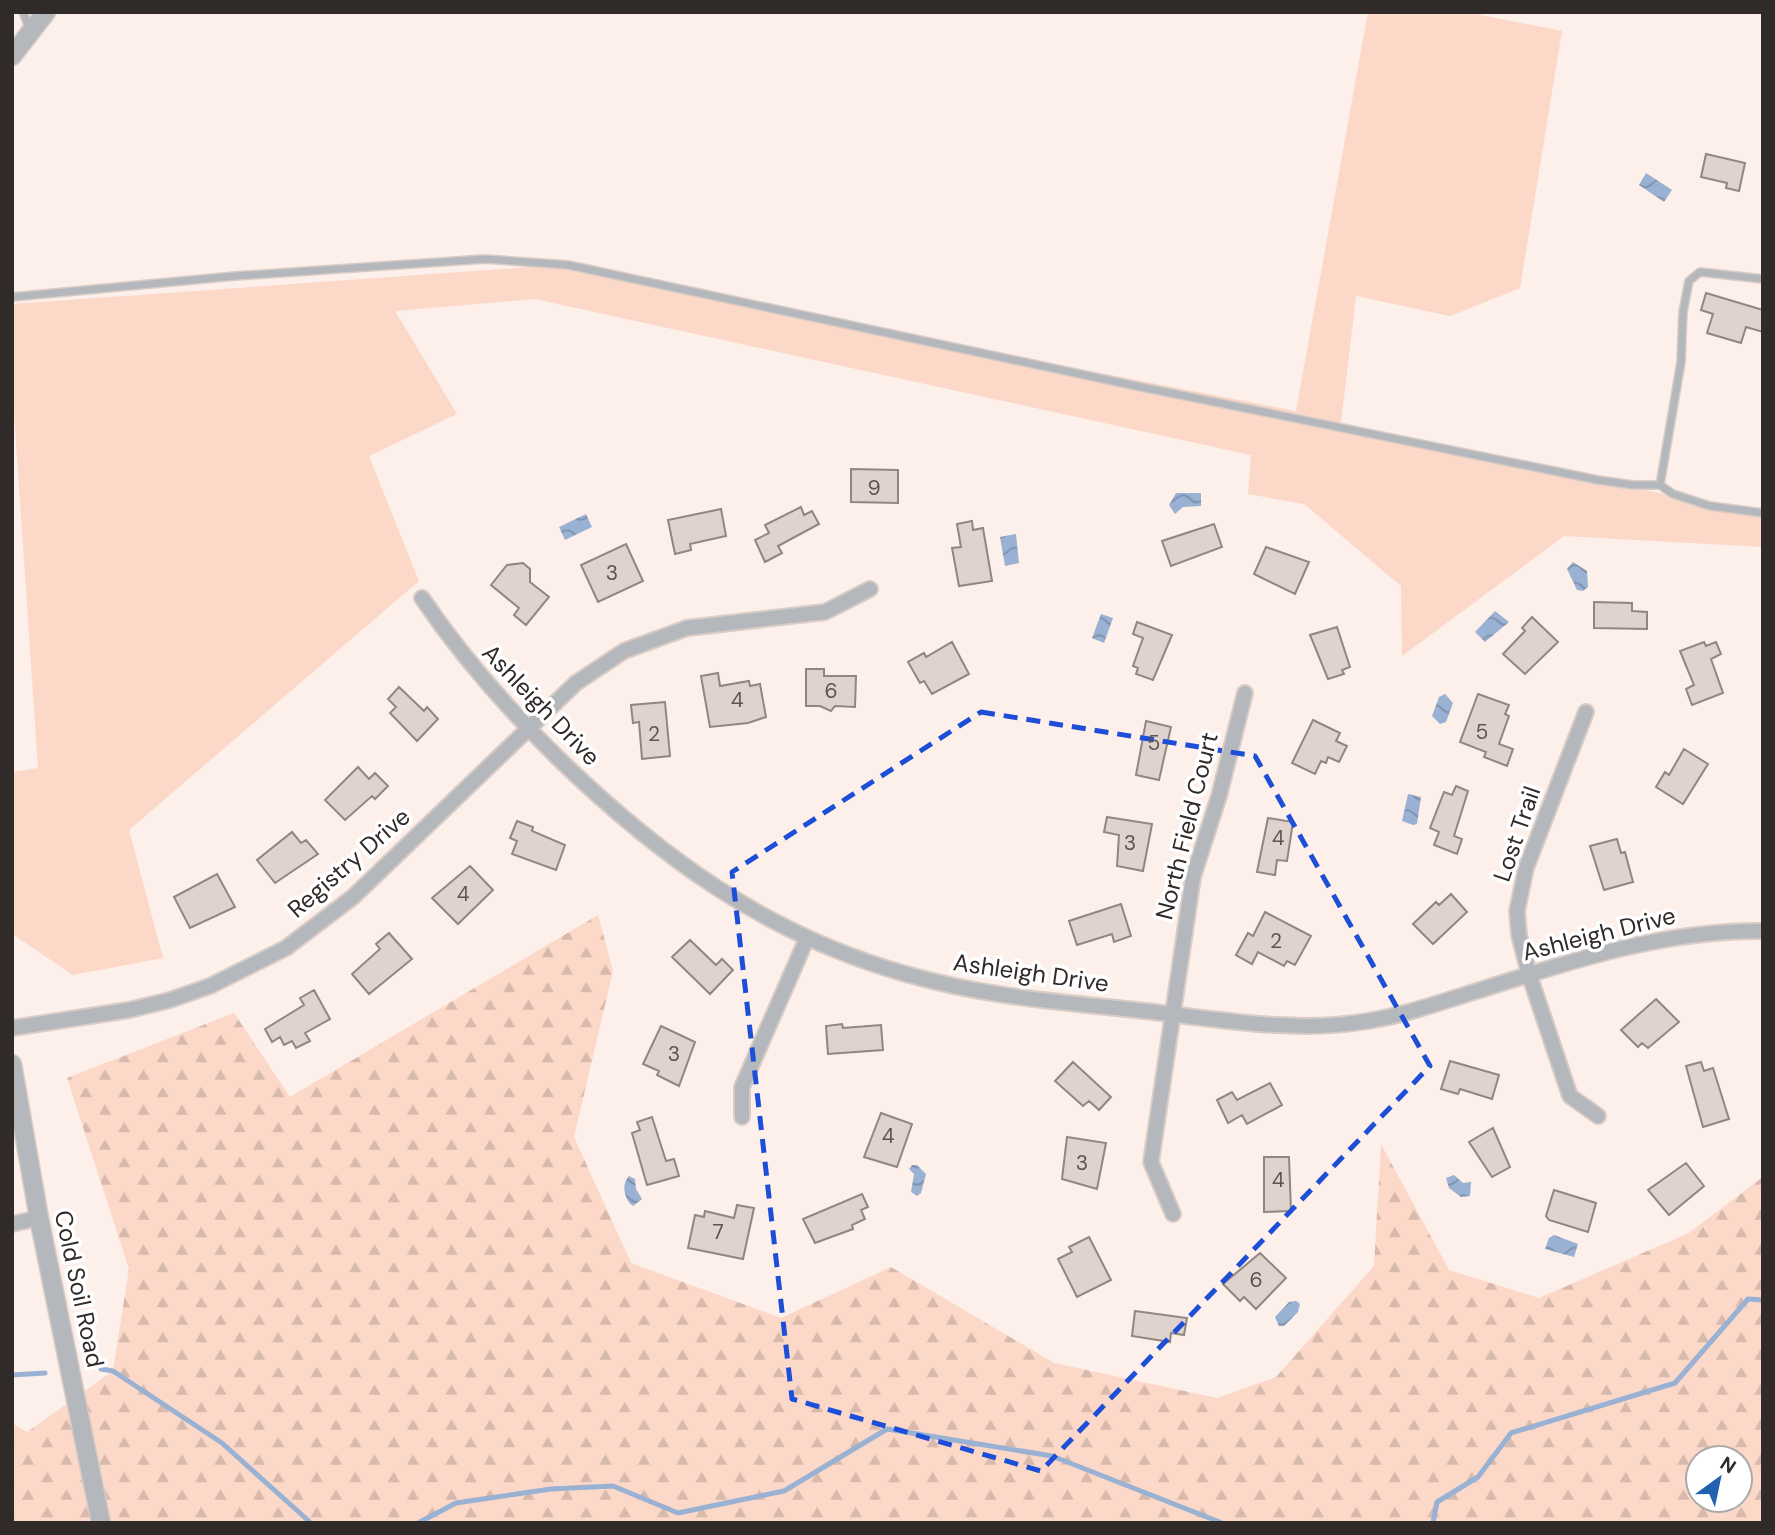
<svg xmlns="http://www.w3.org/2000/svg" width="1775" height="1535" viewBox="0 0 1775 1535" font-family="'DM Sans',sans-serif">
<style>
.green{fill:#fcd8c8}
.forest{fill:url(#forest-firs);fill-rule:evenodd}
.water{fill:url(#water-waves)}
.lines{fill:none;stroke-linecap:round;stroke-linejoin:round}
.stream{stroke:#99b1d3;stroke-width:5}
.building{fill:#e0d2cd;stroke:#928681;stroke-width:2}
.service-casing{stroke:#d8ccc6;stroke-width:10}
.minor-casing{stroke:#d8ccc6;stroke-width:18}
.tertiary-casing{stroke:#d8ccc6;stroke-width:21}
.service{stroke:#b4b7bc;stroke-width:7}
.minor{stroke:#b4b7bc;stroke-width:14}
.tertiary{stroke:#b4b7bc;stroke-width:18}
.marked{fill:none;stroke:#1d4ed8;stroke-width:5;stroke-dasharray:14 9;stroke-linejoin:round}
.labels{text-anchor:middle;stroke-width:7;stroke-linejoin:round;paint-order:stroke}
.number-label{font-size:21px;fill:#5c5552}
.street-label{font-size:24px;fill:#302b29;stroke:#fff}
</style>
<defs>
<pattern id="forest-firs" width="22" height="20" patternUnits="userSpaceOnUse" patternTransform="scale(1.75)"><rect width="22" height="20" fill="#fcd8c8"/><path d="M5 1l3.5 6h-7zM16 11l3.5 6h-7z" fill="#d8baac"/></pattern>
<pattern id="water-waves" width="16" height="10" patternUnits="userSpaceOnUse" patternTransform="scale(1.75)"><rect width="16" height="10" fill="#99b1d3"/><path d="M0 5q4-4 8 0t8 0" fill="none" stroke="#7d90ab"/></pattern>
</defs>
<rect width="100%" height="100%" fill="#fdefe9"/>
<path class="green" d="M1368 12H1466L1562 31 1520 288 1450 316 1356 296 1341 423 1763 516V547L1564 536 1402 656 1401 586 1304 504 1248 494 1251 455 535 299 395 311 457 414 369 456 419 581 129 830 163 958 73 975 12 934V772L38 768 12 383V304L546 266 1296 411Z"/>
<path class="forest" d="M598 915 613 971 574 1137 631 1263 781 1318 891 1267 1054 1363 1217 1398 1276 1377 1374 1266 1381 1144 1449 1270 1539 1298 1689 1233 1763 1177V1523H12V1423L27 1432 113 1371 129 1269 67 1078 234 1013 290 1097ZM1698 1458H1740V1500H1698Z"/>
<path class="water" d="M1646 173 1672 190 1664 202 1639 185Z
M1176 493H1201V506L1183 507 1175 514 1169 505Z
M586 514 592 527 565 540 559 527Z
M1016 534 1019 563 1005 566 1000 537Z
M1573 562 1587 571 1588 587 1583 591 1577 590 1567 569Z
M1495 611 1509 622 1485 642 1475 632Z
M1101 614 1113 618 1104 643 1092 638Z
M1445 694 1453 703 1446 722 1440 724 1432 716 1439 697Z
M1408 794 1421 797 1417 824 1413 825 1402 821Z
M912 1165H917L926 1174 921 1193 917 1196 911 1192 914 1174 909 1169Z
M1454 1175 1463 1183 1471 1182 1470 1196 1461 1197 1449 1188 1446 1178Z
M629 1176 635 1179 636 1189 642 1199 633 1206C624 1200 621 1184 629 1176Z
M1554 1235 1578 1244 1574 1257 1545 1249 1549 1238Z
M1296 1301 1300 1304 1298 1312 1284 1326H1279L1275 1317 1289 1302Z"/>
<g class="lines">
<path class="stream" d="M101 1369 113 1371 222 1443 311 1523
M12 1375 45 1373
M418 1523 456 1503 551 1489 613 1486 678 1513 784 1491 887 1429 1052 1456 1222 1523
M1433 1523 1437 1502 1478 1477 1511 1433 1675 1383 1748 1299 1763 1300"/>
</g>
<path class="building" d="M1706 154 1745 163 1739 191 1726 188 1727 183 1701 177Z
M1706 293 1763 310V332L1746 327 1741 343 1707 333 1713 314 1701 310Z
M851 469 898 470V503L851 502Z
M801 507 804 515 812 511 819 524 778 546 782 553 765 562 755 540 769 533 765 525Z
M721 509 726 536 690 544 691 550 675 554 668 520Z
M972 521 973 530 983 528 992 581 959 586 952 548 961 547 957 524Z
M1214 524 1222 547 1171 566 1162 541Z
M626 544 643 581 598 602 581 565Z
M1266 547 1309 562 1295 594 1254 574Z
M523 563 530 569V582L549 597 526 625 514 615 519 608 491 585 507 565Z
M1594 602 1632 603V611L1647 612V629L1594 628Z
M1532 617 1558 642 1525 674 1503 654 1525 631 1522 628Z
M1137 622 1172 635 1153 680 1136 674 1138 668 1133 666 1143 638 1133 634Z
M1337 627 1350 667 1342 670 1344 674 1328 679 1310 635Z
M952 642 969 674 932 694 924 681 920 683 908 662 924 653 926 657Z
M1704 642 1706 646 1716 642 1721 654 1711 659 1723 693 1692 705 1686 689 1694 685 1680 651Z
M806 669H824V676H856L855 707 835 706 831 711 820 706H806Z
M718 673 720 686 749 681 750 686 760 684 766 717 748 723 710 727 701 676Z
M399 687 424 711 427 707 438 719 417 741 390 713 396 707 388 699Z
M1478 694 1509 705 1505 714 1509 716 1499 744 1513 749 1507 766 1484 757 1486 752 1460 742Z
M665 702 670 756 642 759 639 722 633 723 631 705Z
M1313 720 1340 733 1336 741 1347 746 1339 762 1328 757 1326 763 1321 761 1315 774 1292 763Z
M1146 721 1171 727 1159 780 1136 775Z
M1684 749 1708 764 1683 804 1656 787 1665 772 1669 775Z
M358 767 369 779 375 773 388 786 375 799 372 796 345 820 325 800Z
M1456 786 1468 791 1454 836 1462 839 1457 854 1434 845 1439 832 1430 828 1444 792 1452 795Z
M1107 817 1152 824 1143 871 1117 866 1119 835 1104 832Z
M1268 818 1293 822 1287 861 1277 860 1275 875 1257 872Z
M517 821 533 827 532 831 565 845 556 870 512 854 517 841 510 838Z
M292 832 301 843 306 840 318 854 275 883 257 860Z
M1617 839 1621 853 1625 852 1633 882 1604 890 1590 846Z
M470 866 493 890 458 924 432 898Z
M217 874 235 907 190 928 174 897Z
M1451 894 1467 912 1433 944 1413 924 1436 902 1439 905Z
M1121 904 1131 936 1114 942 1112 934 1077 945 1069 921Z
M1265 912 1311 936 1295 965 1287 961 1284 966 1258 952 1252 964 1236 955 1248 933 1253 936Z
M389 933 412 959 369 994 352 974 380 949 376 944Z
M690 940 716 965 722 959 733 970 710 994 672 957Z
M314 990 330 1019 305 1033 310 1041 296 1048 292 1041 284 1045 280 1037 272 1042 265 1029 304 1005 300 998Z
M1656 999 1679 1022 1648 1048 1642 1043 1638 1047 1621 1030Z
M842 1024 843 1028 881 1025 883 1050 828 1054 826 1026Z
M661 1026 695 1042 679 1086 657 1075 659 1071 643 1064Z
M1450 1061 1499 1075 1492 1099 1460 1089 1458 1094 1441 1089Z
M1073 1062 1111 1097 1099 1110 1089 1101 1083 1106 1055 1081Z
M1701 1062 1704 1071 1713 1068 1729 1119 1703 1127 1686 1066Z
M1270 1083 1282 1105 1247 1124 1242 1115 1228 1123 1217 1100 1232 1092 1237 1100Z
M881 1113 912 1124 897 1167 864 1157Z
M652 1117 666 1161 674 1159 679 1176 647 1185 632 1133 640 1130 637 1122Z
M1493 1128 1510 1167 1492 1177 1469 1142Z
M1067 1137 1106 1143 1097 1189 1062 1179Z
M1264 1157H1289L1291 1211 1264 1212Z
M1686 1163 1704 1186 1669 1215 1648 1190Z
M1554 1190 1596 1203 1588 1232 1549 1220 1546 1216Z
M862 1194 868 1207 861 1210 865 1219 852 1225 853 1229 815 1243 803 1219Z
M737 1205 754 1208 743 1259 688 1248 695 1215 704 1217 705 1211 734 1218Z
M1089 1237 1111 1280 1077 1297 1058 1259 1072 1252 1069 1247Z
M1260 1253 1286 1278 1256 1309 1244 1297 1240 1301 1223 1284Z
M1135 1311 1187 1318 1184 1335 1171 1333 1170 1342 1132 1336Z"/>
<g class="lines">
<defs>
<path id="service" d="M23 12 30 30
M12 297 235 276 485 259 568 265 1136 386 1598 480 1633 485H1660L1673 494 1710 506 1763 513
M1660 485 1681 362 1683 312 1689 281 1700 272 1763 279"/>
<path id="minor" d="M422 598C462 657 507 708 558 758 660 857 767 935 906 974 981 996 1058 1002 1136 1010 1212 1018 1292 1034 1368 1021 1405 1015 1441 1002 1477 991 1571 961 1663 930 1763 931
M1586 712 1526 868 1517 911 1519 935 1529 974 1570 1096 1598 1116
M12 1028 129 1010 170 1000 210 986 286 948 353 897 576 683 624 651 687 628 825 612 870 589
M742 1117V1087L807 938
M1173 1214 1151 1162 1193 877 1219 796 1245 693
M12 1224 39 1218"/>
<path id="tertiary" d="M12 56 46 12
M12 1064 39 1218 101 1523"/>
</defs>
<use href="#service" class="service-casing"/>
<use href="#minor" class="minor-casing"/>
<use href="#tertiary" class="tertiary-casing"/>
<use href="#service" class="service"/>
<use href="#minor" class="minor"/>
<use href="#tertiary" class="tertiary"/>
</g>
<path class="marked" d="M981 712 1255 756 1430 1066 1041 1471 792 1399 732 872Z"/>
<g class="labels">
<g class="number-label">
<text x="874" y="495">9</text>
<text x="612" y="580">3</text>
<text x="831" y="698">6</text>
<text x="737" y="707">4</text>
<text x="1482" y="739">5</text>
<text x="654" y="741">2</text>
<text x="1154" y="750">5</text>
<text x="1278" y="845">4</text>
<text x="1130" y="850">3</text>
<text x="463" y="901">4</text>
<text x="1276" y="948">2</text>
<text x="674" y="1061">3</text>
<text x="888" y="1143">4</text>
<text x="1082" y="1170">3</text>
<text x="1278" y="1187">4</text>
<text x="718" y="1239">7</text>
<text x="1256" y="1287">6</text>
</g>
<g class="street-label">
<text transform="translate(541 705) rotate(46)" y="8">Ashleigh Drive</text>
<text transform="translate(1187 826) rotate(-76)" y="8">North Field Court</text>
<text transform="translate(1517 834) rotate(-71)" y="8">Lost Trail</text>
<text transform="translate(349 863) rotate(-41)" y="8">Registry Drive</text>
<text transform="translate(1599 934) rotate(-14)" y="8">Ashleigh Drive</text>
<text transform="translate(1031 973) rotate(8)" y="8">Ashleigh Drive</text>
<text transform="translate(79 1289) rotate(78)" y="8">Cold Soil Road</text>
</g>
</g>
<rect width="1775" height="1535" fill="none" stroke="#302b29" stroke-width="28"/>
<g transform="translate(1719 1479) rotate(33)"><circle r="33" fill="#ffffff" stroke="#acaaa9" stroke-width="2"/>
<path d="M0-5L12 26L0 18L-12 26Z" fill="#2261b2"/>
<text y="-10" font-size="19" font-weight="bold" text-anchor="middle" fill="#302b29">N</text>
</g>
</svg>
